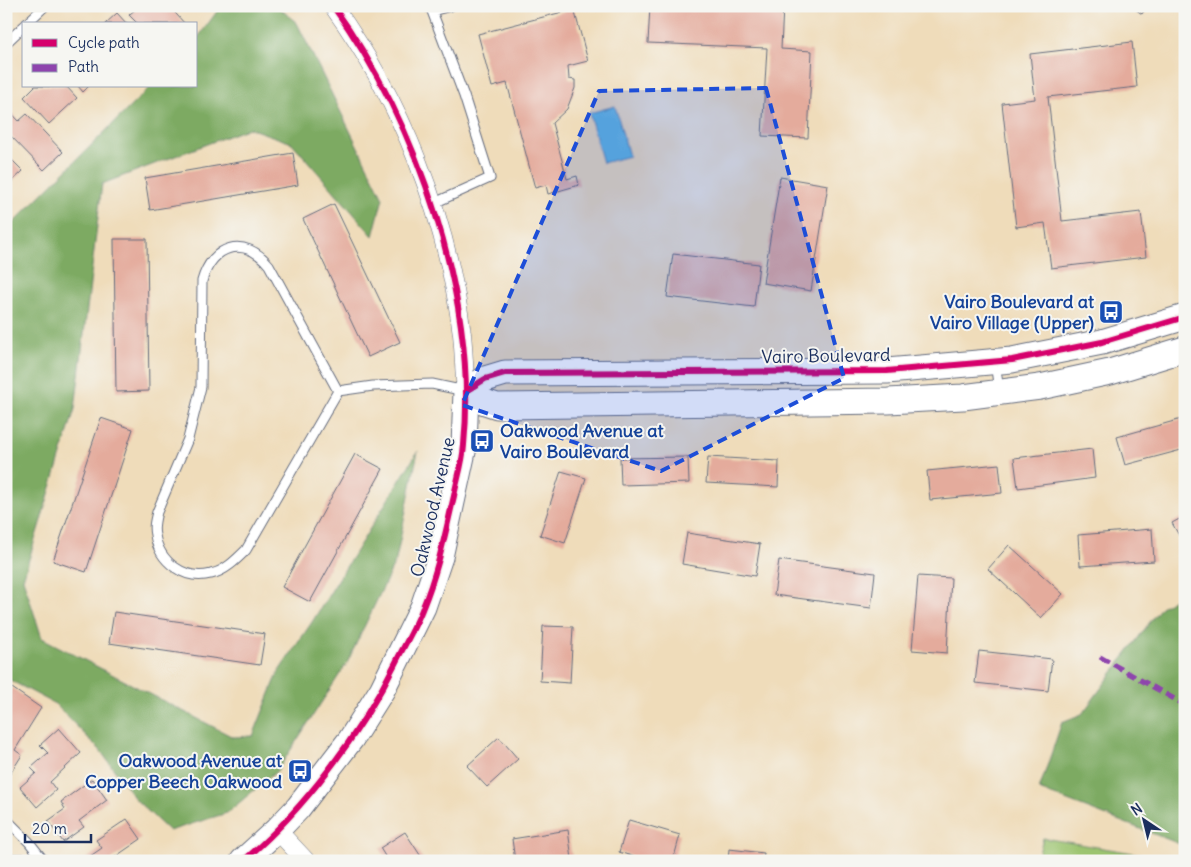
<svg xmlns="http://www.w3.org/2000/svg" width="1191" height="867" viewBox="0 0 1191 867" font-family="Delius,sans-serif">
<style>
.green{fill:#9cc46f;stroke:#5c7a66}
.forest{fill:#7daa62;stroke:#4c6c60}
.water{fill:#63b7df;stroke:#3f739e}
.building{fill:#e4ab9c}
.lines{fill:none;stroke-linecap:round;stroke-linejoin:round}
.lane-casing{stroke:#656c7e;stroke-width:11}
.street-casing{stroke:#656c7e;stroke-width:19}
.secondary-casing{stroke:#656c7e;stroke-width:27}
.lane{stroke:#fff;stroke-width:9}
.street{stroke:#fff;stroke-width:18}
.secondary{stroke:#fff;stroke-width:25}
.quiet{stroke:#8e44ad;stroke-width:5;stroke-dasharray:10 5;stroke-linecap:butt}
.cycleway-casing{stroke:#f6f6f2;stroke-width:9}
.cycleway{stroke:#d6006c;stroke-width:6}
.marked{fill:#1d4ed8;fill-opacity:0.2;stroke:#1d4ed8;stroke-width:4;stroke-dasharray:10 6;stroke-linejoin:round}
.labels{text-anchor:middle;stroke-width:4;stroke-linejoin:round;paint-order:stroke}
.transit-label{font-size:18px;font-weight:bold;fill:#164399;stroke:#f6f6f2;text-anchor:end}
.street-label{font-size:18px;fill:#1b2f5e;stroke:#f6f6f2}
</style>
<rect width="100%" height="100%" fill="#f6f6f2"/>
<filter id="ink" filterUnits="userSpaceOnUse"><feTurbulence type="fractalNoise" baseFrequency=".02" numOctaves="2"/><feDisplacementMap in="SourceGraphic" scale="10" xChannelSelector="R" yChannelSelector="G"/><feConvolveMatrix kernelMatrix="1 2 1 2 8 2 1 2 1" color-interpolation-filters="sRGB"/></filter>
<filter id="wash" filterUnits="userSpaceOnUse"><feTurbulence type="fractalNoise" baseFrequency=".0096" numOctaves="4" result="noise"/><feDisplacementMap in="SourceGraphic" scale="20" xChannelSelector="R" yChannelSelector="G"/><feGaussianBlur stdDeviation="1.12" result="paint"/><feColorMatrix in="noise" values="0 0 0 0 0 0 0 0 0 0 0 0 0 0 0 0 0 1.4 0 .05"/><feComposite in="paint" operator="in"/></filter>
<g filter="url(#wash)">
<rect width="100%" height="100%" fill="#efdcba"/>
<path class="green" d="M1043 838 1181 861H1037Z"/>
<path class="forest" d="M221 6H277L297 23 383 198 373 236 292 143 249 128 102 184 75 409 23 579 42 638 233 737 253 736 279 671 312 622 418 451 396 560 347 663 277 771 227 813 169 831 135 799 100 750 55 704 6 678V230L151 86H196V40Z
M1185 593V846L1039 790 1062 722 1082 714 1161 607Z"/>
<path class="water" d="M615 106 629 156 603 163 589 113Z"/>
<g id="blocks">
<path class="building" d="M139 6H169L185 24H138L129 15Z
M650 6H783L781 49 812 51 808 138 762 136 767 48 648 43Z
M1131 6H1147L1142 14Z
M574 9 588 61 568 66 569 79 575 80V88L567 109 552 123 567 179 577 176 579 185 548 194 546 185 535 188 507 83 492 87 478 34Z
M117 13 127 24H105Z
M1132 42 1137 87 1048 97 1062 221 1141 212 1146 257 1051 268 1045 223 1016 227 1002 103 1035 99 1030 54Z
M35 86H66L77 98 49 124 24 97Z
M78 86H89L83 92Z
M6 107 19 121 27 114 63 152 44 170 6 131Z
M293 153 298 185 150 210 145 178Z
M6 154 23 171 6 187Z
M780 177 828 185 811 291 763 283Z
M334 204 400 342 368 357 303 219Z
M114 239H147L149 391 116 392Z
M673 254 759 264 754 307 667 297Z
M101 418 133 429 86 572 53 561Z
M1185 418V449L1125 465 1117 437Z
M1092 449 1095 478 1018 488 1014 458Z
M355 454 383 469 310 602 282 587Z
M688 457 689 483 621 485 620 458Z
M708 457 779 461 778 487 706 483Z
M999 464 1002 493 930 500 927 471Z
M561 471 586 478 565 543 540 535Z
M1185 516V546L1172 523Z
M1152 529 1154 561 1080 566 1078 535Z
M687 533 760 544 755 576 682 564Z
M1009 545 1063 594 1041 618 988 569Z
M779 560 875 573 871 608 774 595Z
M918 576 951 578 947 653 912 650Z
M114 612 265 634 260 665 109 643Z
M543 626 573 627 570 683 540 681Z
M979 651 1052 659 1048 691 975 683Z
M12 688 41 708 15 750 22 755 10 774 6 772V697Z
M59 728 81 753 50 782 56 790 37 807 20 787 36 773 31 768 48 753 40 745Z
M499 737 518 759 487 787 467 766Z
M92 779 107 800 79 821 84 827 63 842 48 821 65 809 61 802Z
M127 819 141 839 112 859 113 861H83L102 848 96 840Z
M629 820 680 835 673 861H647L619 852Z
M568 830 572 859 515 861 512 839Z
M405 832 424 861H388L380 848Z
M729 849 764 853 763 861H728Z"/>
</g>
</g>
<g filter="url(#ink)">
<use href="#blocks" fill-opacity="0" stroke="#656c7e" stroke-width="1"/>
<g class="lines">
<defs>
<path id="lane" d="M430 6 464 96 490 178 432 204
M432 11 451 6
M26 24 45 6
M6 43 24 26
M995 362 999 391
M338 391 246 550C236 560 225 571 211 574 185 581 159 562 155 535 153 527 155 520 157 512L188 439 201 387 202 281C212 245 244 235 269 265L338 391 373 386 432 384 465 391
M6 819 29 842 44 861
M6 859H43"/>
<path id="street" d="M333 6C402 101 447 217 462 334 464 353 464 372 466 391
M277 830 306 861"/>
<path id="secondary" d="M466 391 485 379 505 373 887 371 1012 360 1102 342 1185 317
M466 391 482 401 497 406 888 401 963 397 1040 387 1110 372 1185 349
M243 861 277 830 298 808 351 739 382 690 423 607 440 557 464 447 466 391"/>
</defs>
<use href="#lane" class="lane-casing"/>
<use href="#street" class="street-casing"/>
<use href="#secondary" class="secondary-casing"/>
<use href="#lane" class="lane"/>
<use href="#street" class="street"/>
<use href="#secondary" class="secondary"/>
<path class="quiet" d="M1100 657 1185 705"/>
<defs>
<path id="cycleway" d="M466 391 485 379 505 373 887 371 1012 360 1102 342 1185 317
M243 861C304 810 361 733 396 662 405 644 416 626 423 607 438 571 445 534 454 496 457 480 463 462 464 445 478 299 418 123 333 6"/>
</defs>
<use href="#cycleway" class="cycleway-casing"/>
<use href="#cycleway" class="cycleway"/>
</g>
</g>
<path class="marked" d="M766 88 844 378 661 471 462 405 599 91Z"/>
<defs>
<symbol id="bus-square" viewBox="-11 -11 22 22"><rect x="-9" y="-9" width="18" height="18" rx="4" fill="#1a4fb4" stroke="#f6f6f2"/><path d="M-5-6H5V4H4V6H2V4H-2V6H-4V4H-5ZM-3.5-4V0h7V-4ZM-3.5 1.2v1.5H-2V1.2ZM2 1.2v1.5H3.5V1.2Z" fill="#fff"/></symbol>
</defs>
<g fill-rule="evenodd">
<use href="#bus-square" x="1097" y="298" width="28" height="28"/>
<use href="#bus-square" x="468" y="427" width="28" height="28"/>
<use href="#bus-square" x="286" y="757" width="28" height="28"/>
</g>
<g class="labels">
<g class="transit-label">
<text x="1094" y="308">Vairo Boulevard at<tspan x="1094" dy="21">Vairo Village (Upper)</tspan></text>
<text x="500" y="437" text-anchor="start">Oakwood Avenue at<tspan x="500" dy="21">Vairo Boulevard</tspan></text>
<text x="282" y="767">Oakwood Avenue at<tspan x="282" dy="21">Copper Beech Oakwood</tspan></text>
</g>
<g class="street-label">
<text transform="translate(826 356) rotate(-1)" y="6">Vairo Boulevard</text>
<text transform="translate(433 507) rotate(-77)" y="6">Oakwood Avenue</text>
</g>
</g>
<rect width="1191" height="867" fill="none" stroke="#f6f6f2" stroke-width="25"/>
<rect x="22" y="22" width="175" height="65" fill="#f6f6f2" stroke="#9ea6b7"/>
<rect x="32" y="39" width="25" height="8" fill="#d6006c" stroke="#9ea6b7"/>
<text x="68" y="48" font-size="15" fill="#1b2f5e">Cycle path</text>
<rect x="32" y="64" width="25" height="8" fill="#8e44ad" stroke="#9ea6b7"/>
<text x="68" y="72" font-size="15" fill="#1b2f5e">Path</text>
<g transform="translate(1144 820) rotate(325)" stroke="#f6f6f2" stroke-width="4" paint-order="stroke">
<path d="M0-4L9 19L0 12L-9 19Z" fill="#1b2f5e"/>
<text y="-8" font-size="14" font-weight="bold" text-anchor="middle" fill="#1b2f5e">N</text>
</g>
<path d="M25 834v8h66v-8" fill="none" stroke="#1b2f5e" stroke-width="2.5"/>
<text x="32" y="834" font-size="15" fill="#1b2f5e" stroke="#f6f6f2" stroke-width="4" paint-order="stroke">20 m</text>
</svg>
